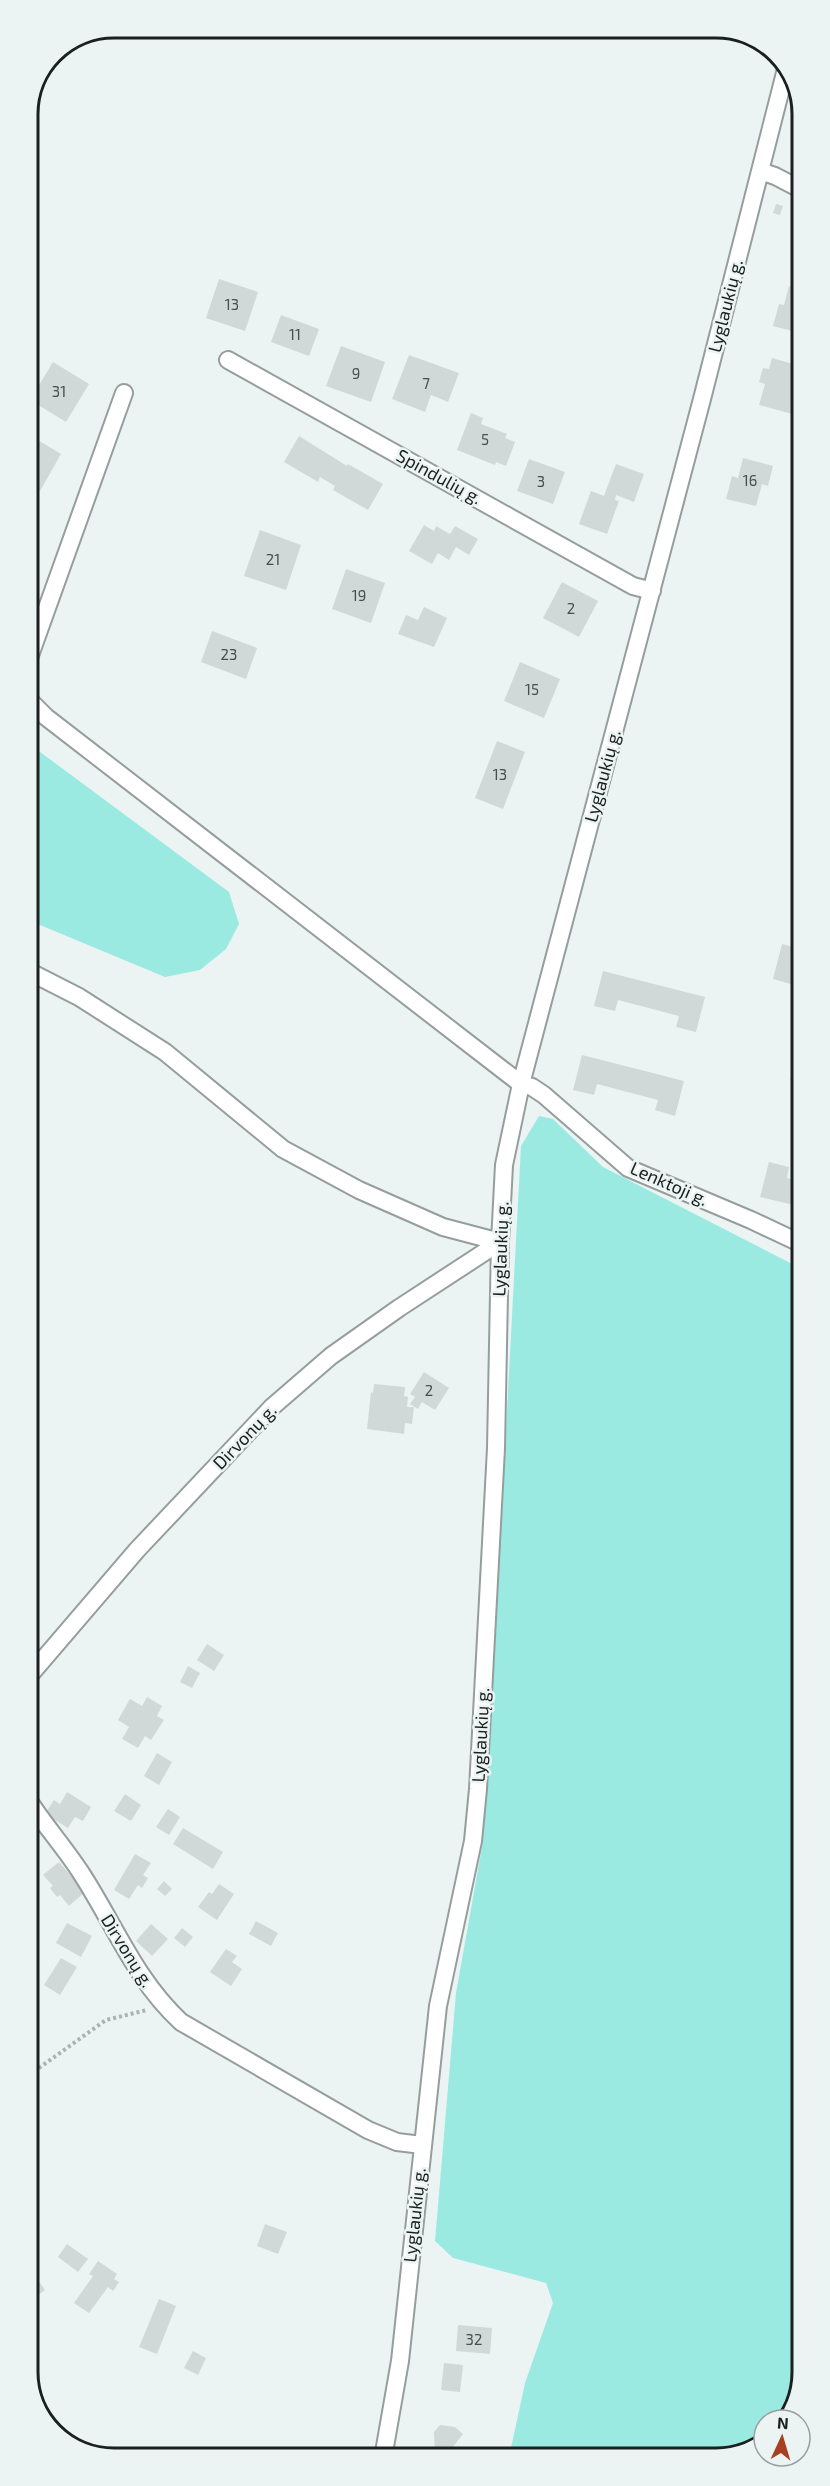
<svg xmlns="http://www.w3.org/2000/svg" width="830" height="2486" viewBox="0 0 830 2486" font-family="'Exo 2',sans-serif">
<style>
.green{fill:#9beae1}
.building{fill:#d0d9d8}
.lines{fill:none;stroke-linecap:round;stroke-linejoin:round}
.minor-casing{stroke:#969e9d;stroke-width:20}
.path{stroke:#abb2b1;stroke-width:4;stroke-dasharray:3 3;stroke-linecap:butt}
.minor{stroke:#fff;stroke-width:16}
.labels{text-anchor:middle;stroke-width:5;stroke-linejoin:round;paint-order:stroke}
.number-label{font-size:15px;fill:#494e4d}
.street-label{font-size:18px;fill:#1c1f1f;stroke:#ebf4f3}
.rim{fill:none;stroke:#1c1f1f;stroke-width:3}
</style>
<rect width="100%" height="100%" fill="#ebf4f3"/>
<path class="green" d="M28 743 229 892 239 924 226 949 200 970 165 977 28 920Z
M539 1116 553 1119 603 1167 802 1269 803 2373 787 2420H764V2440L739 2456 509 2457 525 2383 553 2303 546 2283 453 2258 435 2241 456 1993 482 1847 489 1751 521 1146Z"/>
<path class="building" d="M776 204 783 206 780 215 773 213Z
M219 279 258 292 245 331 206 318Z
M789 286 800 289V333L773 326 779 304 784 305Z
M281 315 319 329 309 356 271 342Z
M341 346 385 362 371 402 326 386Z
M409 355 459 373 448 402 431 395 425 412 392 399Z
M772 358 800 366 801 397 796 415 759 405 765 384 759 382 763 368 769 369Z
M53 362 89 384 66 422 30 400Z
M471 413 483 418 481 424 507 434 505 438 515 442 506 466 496 462 495 465 457 450Z
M28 434 61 454 40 491 28 484Z
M299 436 347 466 348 464 383 484 368 510 333 490 335 486 320 477 318 482 284 462Z
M743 458 773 466 768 486 762 484 756 506 726 499 732 476 738 478Z
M529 459 565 472 553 504 517 491Z
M616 464 644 474 634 502 616 495 615 500 619 501 607 534 579 524 591 491 604 496Z
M424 525 434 531 436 526 450 534 455 526 478 539 469 555 456 547 449 560 438 553 432 564 409 551Z
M260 530 301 545 286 590 244 576Z
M346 569 385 583 371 623 332 609Z
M562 582 598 601 579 637 543 618Z
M424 607 447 618 434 647 398 634 406 615 418 620Z
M212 631 257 648 246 679 201 662Z
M520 662 560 679 544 718 504 701Z
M497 741 525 752 503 809 475 798Z
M800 874H801V897L795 896Z
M782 944 801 949V975L797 974 794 985 773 979Z
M603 971 705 997 696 1032 676 1027 679 1016 618 1000 615 1011 594 1006Z
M799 1045H801V1082L790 1080Z
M582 1055 684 1081 675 1116 655 1110 658 1100 597 1084 594 1095 573 1090Z
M769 1162 789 1167 787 1178 802 1182V1207L760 1197Z
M424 1372 449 1388 435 1410 422 1402 418 1409 410 1404 415 1397 410 1394Z
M374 1384 405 1387 404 1396 408 1397 407 1407H414L412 1424 405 1423 404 1434 367 1429 371 1392 373 1393Z
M207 1644 224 1655 214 1671 197 1660Z
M188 1666 200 1673 192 1688 180 1682Z
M147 1697 162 1706 157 1716 164 1720 151 1740 145 1736 138 1748 122 1739 129 1727 118 1720 130 1699 142 1706Z
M157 1753 172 1762 159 1785 144 1776Z
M67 1792 91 1807 83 1821 75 1817 68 1828 45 1814 54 1800 60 1804Z
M125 1794 141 1805 131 1821 114 1811Z
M168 1809 180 1817 169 1835 156 1827Z
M183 1828 223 1852 213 1869 173 1844Z
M135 1854 151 1863 143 1875 148 1878 142 1888 138 1885 129 1899 114 1890Z
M59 1862 85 1892 69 1906 60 1895 57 1897 50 1888 53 1886 43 1875Z
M164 1881 172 1889 165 1896 157 1889Z
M219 1884 234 1894 217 1920 198 1907 209 1892 212 1894Z
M256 1921 278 1933 271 1946 249 1934Z
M67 1923 92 1936 81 1957 56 1943Z
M151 1924 168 1939 152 1956 136 1941Z
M182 1928 193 1937 185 1947 174 1938Z
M226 1949 237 1956 232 1962 242 1969 231 1986 210 1972Z
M61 1958 77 1967 60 1995 44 1985Z
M265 2224 287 2232 278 2254 257 2246Z
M67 2244 88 2259 78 2272 58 2257Z
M98 2261 117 2274 114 2279 119 2282 113 2291 108 2287 89 2313 74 2303 93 2276 89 2274Z
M30 2269 45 2290 30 2301Z
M159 2299 176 2306 157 2354 139 2347Z
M458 2325 492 2328 490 2354 456 2351Z
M193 2351 206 2358 198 2375 184 2368Z
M444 2363 463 2365 460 2392 441 2390Z
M440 2425 455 2427 463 2434 445 2457H440L435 2454 434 2432Z"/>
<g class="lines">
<defs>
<path id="minor" d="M760 171 775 176 800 189
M228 360 633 586 652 591
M28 661 124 393
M28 699 46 717 521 1084 532 1087 544 1095 628 1168 751 1220 802 1244
M28 971 79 997 165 1052 283 1149 359 1190 443 1227 500 1242
M29 1676 137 1550 272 1407 331 1356 399 1308 500 1242
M29 1801C45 1826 65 1848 81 1873 115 1925 134 1978 181 2022L368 2130 397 2142 422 2145
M383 2458 400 2361 438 2006 473 1841 478 1789 496 1448 500 1242 504 1165 521 1084 702 399 786 69"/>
</defs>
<use href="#minor" class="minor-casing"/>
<path class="path" d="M29 2075 106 2020 147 2010"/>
<use href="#minor" class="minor"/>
</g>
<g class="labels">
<g class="number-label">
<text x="232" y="310">13</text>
<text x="295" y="340">11</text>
<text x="356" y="379">9</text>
<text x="426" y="389">7</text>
<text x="59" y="397">31</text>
<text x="485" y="445">5</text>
<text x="750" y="486">16</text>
<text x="541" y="487">3</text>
<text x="273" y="565">21</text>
<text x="359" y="601">19</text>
<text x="571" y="614">2</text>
<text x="229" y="660">23</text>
<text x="532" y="695">15</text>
<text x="500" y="780">13</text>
<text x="429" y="1396">2</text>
<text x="474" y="2345">32</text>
</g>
<g class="street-label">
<text transform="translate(726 306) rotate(-76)" y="6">Lyglaukių g.</text>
<text transform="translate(439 477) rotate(29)" y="6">Spindulių g.</text>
<text transform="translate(603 776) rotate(-75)" y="6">Lyglaukių g.</text>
<text transform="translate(669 1184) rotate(24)" y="6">Lenktoji g.</text>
<text transform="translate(501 1249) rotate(-88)" y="6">Lyglaukių g.</text>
<text transform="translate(245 1437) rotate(-46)" y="6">Dirvonų g.</text>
<text transform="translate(481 1735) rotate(-87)" y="6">Lyglaukių g.</text>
<text transform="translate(127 1951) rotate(58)" y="6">Dirvonų g.</text>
<text transform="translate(415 2215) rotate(-84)" y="6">Lyglaukių g.</text>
</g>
</g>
<path d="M0 0H830V2486H0ZM114 38H716A76 76 0 0 1 792 114V2372A76 76 0 0 1 716 2448H114A76 76 0 0 1 38 2372V114A76 76 0 0 1 114 38Z" fill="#ebf4f3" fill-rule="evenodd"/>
<path class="rim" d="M114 38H716A76 76 0 0 1 792 114V2372A76 76 0 0 1 716 2448H114A76 76 0 0 1 38 2372V114A76 76 0 0 1 114 38Z"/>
<g transform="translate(782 2438) rotate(4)"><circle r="28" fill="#ebf4f3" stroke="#989f9e" stroke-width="1.5"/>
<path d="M0-4.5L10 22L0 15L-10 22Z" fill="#a73f20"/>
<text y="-9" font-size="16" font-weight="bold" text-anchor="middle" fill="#1c1f1f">N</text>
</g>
</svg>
